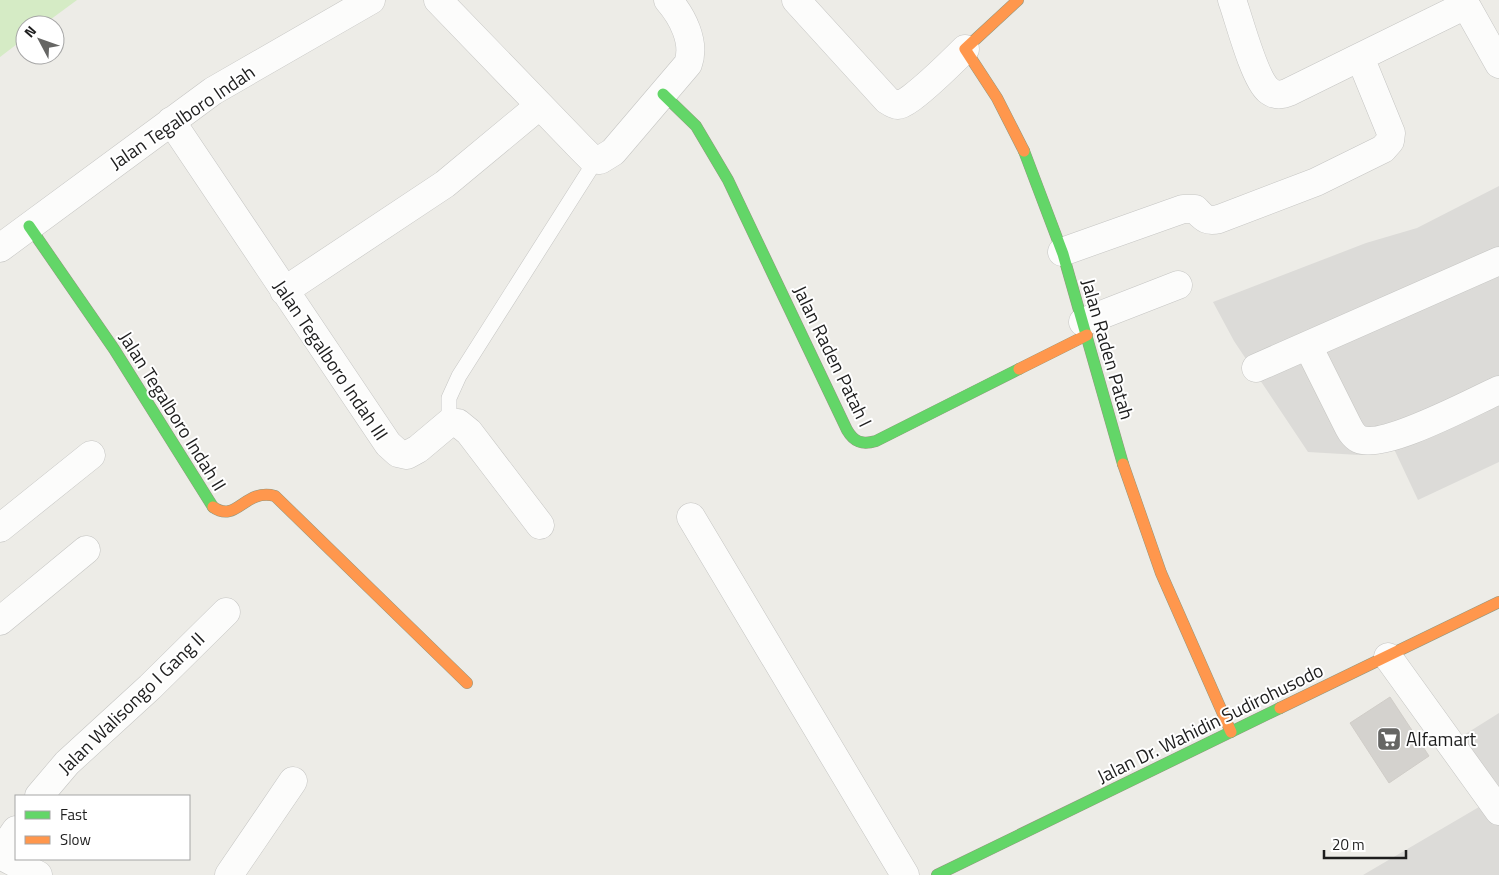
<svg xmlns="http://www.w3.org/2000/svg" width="1499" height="875" viewBox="0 0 1499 875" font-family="'Titillium Web',sans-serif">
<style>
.residential{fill:#dcdbd8}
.grass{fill:#d5ebc5}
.building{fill:#d4d2ce;stroke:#d0cdc8}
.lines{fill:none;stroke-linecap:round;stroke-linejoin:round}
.lane-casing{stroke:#c5c5c3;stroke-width:16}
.street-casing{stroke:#c5c5c3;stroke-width:29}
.fast-casing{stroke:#93977e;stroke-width:12}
.slow-casing{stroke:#93977e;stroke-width:12}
.lane{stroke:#fcfcfb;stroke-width:15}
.street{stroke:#fcfcfb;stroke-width:28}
.fast{stroke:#63d668;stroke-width:11}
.slow{stroke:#ff974d;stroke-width:11}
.labels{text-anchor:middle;stroke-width:4;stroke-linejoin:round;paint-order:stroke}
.street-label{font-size:19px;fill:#1e1e1e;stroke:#fff}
.poi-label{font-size:19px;fill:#1e1e1e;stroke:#fff;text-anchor:start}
</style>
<rect width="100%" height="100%" fill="#edece7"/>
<path class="residential" d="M1499 186V462L1418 500 1394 449 1378 454 1359 455 1308 452 1234 341 1213 302 1366 243 1417 228Z
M1499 713V875H1363L1479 807 1440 750Z"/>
<path class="grass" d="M0 0H77L43 25H25V38L0 57Z"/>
<path class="building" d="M1390 697 1429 756 1389 783 1350 723Z"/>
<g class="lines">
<defs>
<path id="lane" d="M449 423V398L459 376 596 160"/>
<path id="street" d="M438 0 581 148 592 159 600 160 613 152 688 64C696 42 682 16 668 0
M796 0 887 100C890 102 894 105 898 105 909 105 955 59 965 49
M1232 0C1239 19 1254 78 1268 90 1275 96 1282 95 1289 92L1360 57
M1463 0 1499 64
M171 121 388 444 398 453 407 455 418 449 449 423H458L469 432 540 525
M0 248 213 91 371 0
M1062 252 1183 209H1195C1204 218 1206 222 1219 219L1316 182 1383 149 1390 141 1391 133 1360 57 1466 5
M284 291 445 184 539 106
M1083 322 1178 285
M1308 346 1347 424C1350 430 1353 436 1359 439 1384 450 1472 402 1499 390
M1256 368 1499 261
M691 517 905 875
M0 528 91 455
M0 621 86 550
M1388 657 1499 811
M39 796 67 763 150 687 226 612
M0 853 16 830
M0 855 38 875
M229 875 293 781"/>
<path id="fast" d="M663 94 696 126 728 180 847 430C854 442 862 445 876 441L1019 369
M1024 151 1063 254 1123 464
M29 226 114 349 213 507
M937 875 1280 708"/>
<path id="slow" d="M1018 0 965 49 997 98 1024 151
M1019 369 1087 335
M1123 464 1161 573 1231 732
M213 507C237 524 244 488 275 496L467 683
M1280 708 1499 602"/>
</defs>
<use href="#lane" class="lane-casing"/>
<use href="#street" class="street-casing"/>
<use href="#fast" class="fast-casing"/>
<use href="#slow" class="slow-casing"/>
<use href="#lane" class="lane"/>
<use href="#street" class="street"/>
<use href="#fast" class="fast"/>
<use href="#slow" class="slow"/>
</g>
<defs>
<symbol id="supermarket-square" viewBox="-11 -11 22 22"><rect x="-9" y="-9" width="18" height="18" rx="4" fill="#666664" stroke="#fff"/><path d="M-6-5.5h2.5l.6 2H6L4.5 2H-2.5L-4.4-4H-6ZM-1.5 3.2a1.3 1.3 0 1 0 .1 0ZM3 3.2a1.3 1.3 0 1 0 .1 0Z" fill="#fff"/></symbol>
</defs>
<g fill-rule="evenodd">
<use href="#supermarket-square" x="1375" y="725" width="28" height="28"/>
</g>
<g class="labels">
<g class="street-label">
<text transform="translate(182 117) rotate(-34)" y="7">Jalan Tegalboro Indah</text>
<text transform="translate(1108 349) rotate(74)" y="7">Jalan Raden Patah</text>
<text transform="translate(833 356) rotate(64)" y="7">Jalan Raden Patah I</text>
<text transform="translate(331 360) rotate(56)" y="7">Jalan Tegalboro Indah III</text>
<text transform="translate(173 411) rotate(58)" y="7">Jalan Tegalboro Indah II</text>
<text transform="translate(131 703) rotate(-44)" y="7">Jalan Walisongo I Gang II</text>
<text transform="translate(1210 723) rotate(-26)" y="7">Jalan Dr. Wahidin Sudirohusodo</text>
</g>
<g class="poi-label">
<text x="1406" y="746">Alfamart</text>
</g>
</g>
<rect x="15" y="795" width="175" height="65" fill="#ffffff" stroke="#a5a5a5"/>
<rect x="25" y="811" width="25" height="8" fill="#63d668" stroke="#a5a5a5"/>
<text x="60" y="820" font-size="15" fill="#1e1e1e">Fast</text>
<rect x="25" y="836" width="25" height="8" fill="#ff974d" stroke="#a5a5a5"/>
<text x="60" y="845" font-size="15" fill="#1e1e1e">Slow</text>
<g transform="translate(40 40) rotate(311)"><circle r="24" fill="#ffffff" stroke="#a5a5a5"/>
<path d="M0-4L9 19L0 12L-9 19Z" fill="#666664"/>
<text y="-8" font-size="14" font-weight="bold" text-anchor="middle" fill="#1e1e1e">N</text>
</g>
<path d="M1324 850v8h82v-8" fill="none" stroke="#1e1e1e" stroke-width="2.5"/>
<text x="1332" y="850" font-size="15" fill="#1e1e1e" stroke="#ffffff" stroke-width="4" paint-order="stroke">20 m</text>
</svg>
